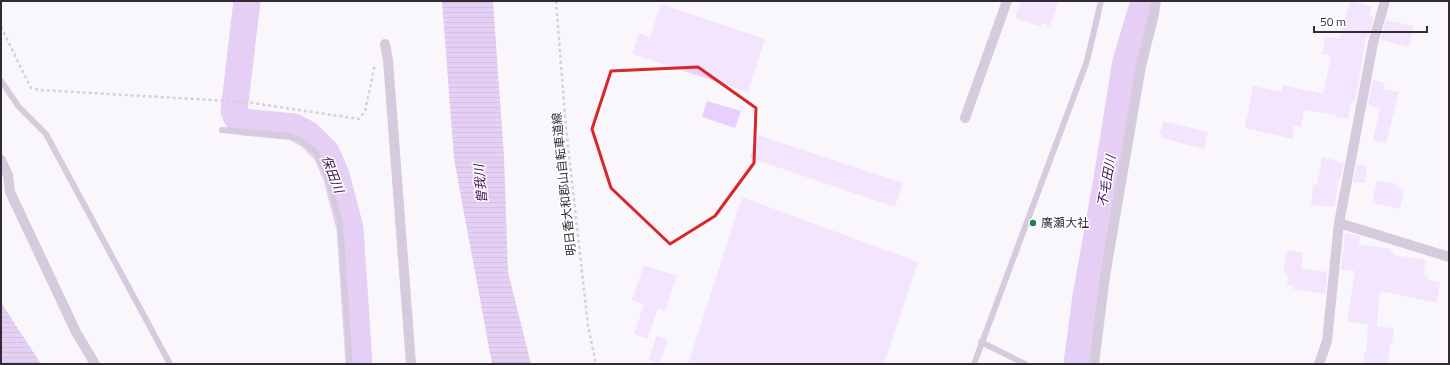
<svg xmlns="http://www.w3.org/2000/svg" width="1450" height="365" viewBox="0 0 1450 365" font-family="'Titillium Web','Noto Sans JP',sans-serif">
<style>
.water{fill:url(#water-rules)}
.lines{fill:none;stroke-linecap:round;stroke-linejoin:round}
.river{stroke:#cd9dec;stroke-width:27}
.building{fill:#eacefe}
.path{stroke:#a6a2a9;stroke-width:2.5;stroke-dasharray:3 3;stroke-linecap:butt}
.service{stroke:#aa96b8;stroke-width:6}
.minor{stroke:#aa96b8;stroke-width:10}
.tertiary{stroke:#aa96b8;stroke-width:10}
.marked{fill:none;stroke:#d62828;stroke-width:3;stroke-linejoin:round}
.poi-dot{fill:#21825a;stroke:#fff;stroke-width:1.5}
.labels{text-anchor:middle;stroke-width:3;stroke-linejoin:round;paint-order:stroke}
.street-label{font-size:12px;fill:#302b34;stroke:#fff}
.poi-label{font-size:12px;fill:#302b34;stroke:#fff;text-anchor:start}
.water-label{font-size:13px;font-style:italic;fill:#3d0f55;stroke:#fff}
</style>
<defs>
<pattern id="water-rules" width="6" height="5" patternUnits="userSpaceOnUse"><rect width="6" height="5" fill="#cd9dec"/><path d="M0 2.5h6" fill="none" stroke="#a780c0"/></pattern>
</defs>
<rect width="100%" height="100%" fill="#faf7fc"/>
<path class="water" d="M442 1H493L504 157 508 272 531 364H492L454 159Z
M1 298 2 304 41 364H1Z"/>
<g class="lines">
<path class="river" d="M247 1 234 111 237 118 244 122 294 127 309 135 326 152 336 175 350 228 359 364
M1077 364 1086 296 1107 179 1126 61 1144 1"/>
</g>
<path class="building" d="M1021 1H1059L1050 26 1042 23 1041 27 1015 18Z
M1350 1 1372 7 1369 16 1374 17 1368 38 1366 37 1355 103 1351 102 1348 119 1336 117V115L1304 110 1301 127 1293 125V139L1245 128 1253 86 1281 92 1283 85 1323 94 1331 56 1322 54 1325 36 1339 39Z
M661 4 765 39 748 92 632 54 639 33 650 37Z
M1386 20 1414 26 1409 47 1381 40Z
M1373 80 1385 83 1384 89 1399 92 1386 143 1373 140 1380 108 1368 105Z
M707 101 741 111 735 128 702 117Z
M1163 121 1208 132 1204 149 1162 138 1163 135 1160 134Z
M758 135 903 183 895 207 750 158Z
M1322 157 1338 161V163H1344L1340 180H1338L1335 207 1311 205 1313 184 1317 185Z
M1357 165 1367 166 1365 183 1353 182Z
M1377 180 1397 184 1396 187 1404 189 1400 209 1372 203Z
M742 197 918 262 884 364H688Z
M1345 233 1360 236 1359 244 1391 249V252L1394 253V255L1426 260 1423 275 1428 276 1427 280 1440 282 1437 303 1380 291 1377 327 1347 321 1355 271 1341 270Z
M1287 250 1303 253 1301 268 1327 272 1325 294 1293 289V286L1287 285 1288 276H1286L1287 273 1283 272Z
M644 265 677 276 665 311 658 309 647 339 634 334 644 304 632 300Z
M1368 326 1394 328 1392 344 1390 343 1388 364H1363L1364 352H1366Z
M656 336 668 340 660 363 649 360Z"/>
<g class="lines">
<path class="path" d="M556 1 566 128 588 326 596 364
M1 27 31 88 40 90 246 102 359 119 365 111 375 64"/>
<path class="service" d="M1 81 19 107 46 134 170 364
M222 130 288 136 301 140 316 153 327 175 340 223 350 364
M981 342 1025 364
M974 364 1087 61 1101 1"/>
<path class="minor" d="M385 44 388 60 411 364
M1 160 8 175 10 192 76 332 95 364
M1339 223 1449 257
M1094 364 1105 276 1141 66 1154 14 1156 1
M1319 364 1327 341 1339 223 1373 43 1385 1"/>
<path class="tertiary" d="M965 118 1007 1"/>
</g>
<path d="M0 0H1450V365H0ZM698 67 756 108 754 163 715 216 670 244 611 188 592 129 611 71Z" fill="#faf7fc" fill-opacity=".55" fill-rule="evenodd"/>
<path class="marked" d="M698 67 756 108 754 163 715 216 670 244 611 188 592 129 611 71Z"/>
<circle class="poi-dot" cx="1033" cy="223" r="4"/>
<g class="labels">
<g class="street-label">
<text transform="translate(564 184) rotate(-96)" y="4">明日香大和郡山自転車道線</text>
</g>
<g class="poi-label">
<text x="1041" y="227">廣瀬大社</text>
</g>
<g class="water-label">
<text transform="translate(333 174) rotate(69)" y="5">保田川</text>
<text transform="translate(1106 181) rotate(-80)" y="5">不毛田川</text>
<text transform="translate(480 184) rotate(-95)" y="5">曽我川</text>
</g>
</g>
<rect width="1450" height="365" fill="none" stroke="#302b34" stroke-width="4"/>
<path d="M1314 26v6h113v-6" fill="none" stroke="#302b34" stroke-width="2"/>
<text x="1320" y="26" font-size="12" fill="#302b34" stroke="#ffffff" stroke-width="3" paint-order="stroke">50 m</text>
</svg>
